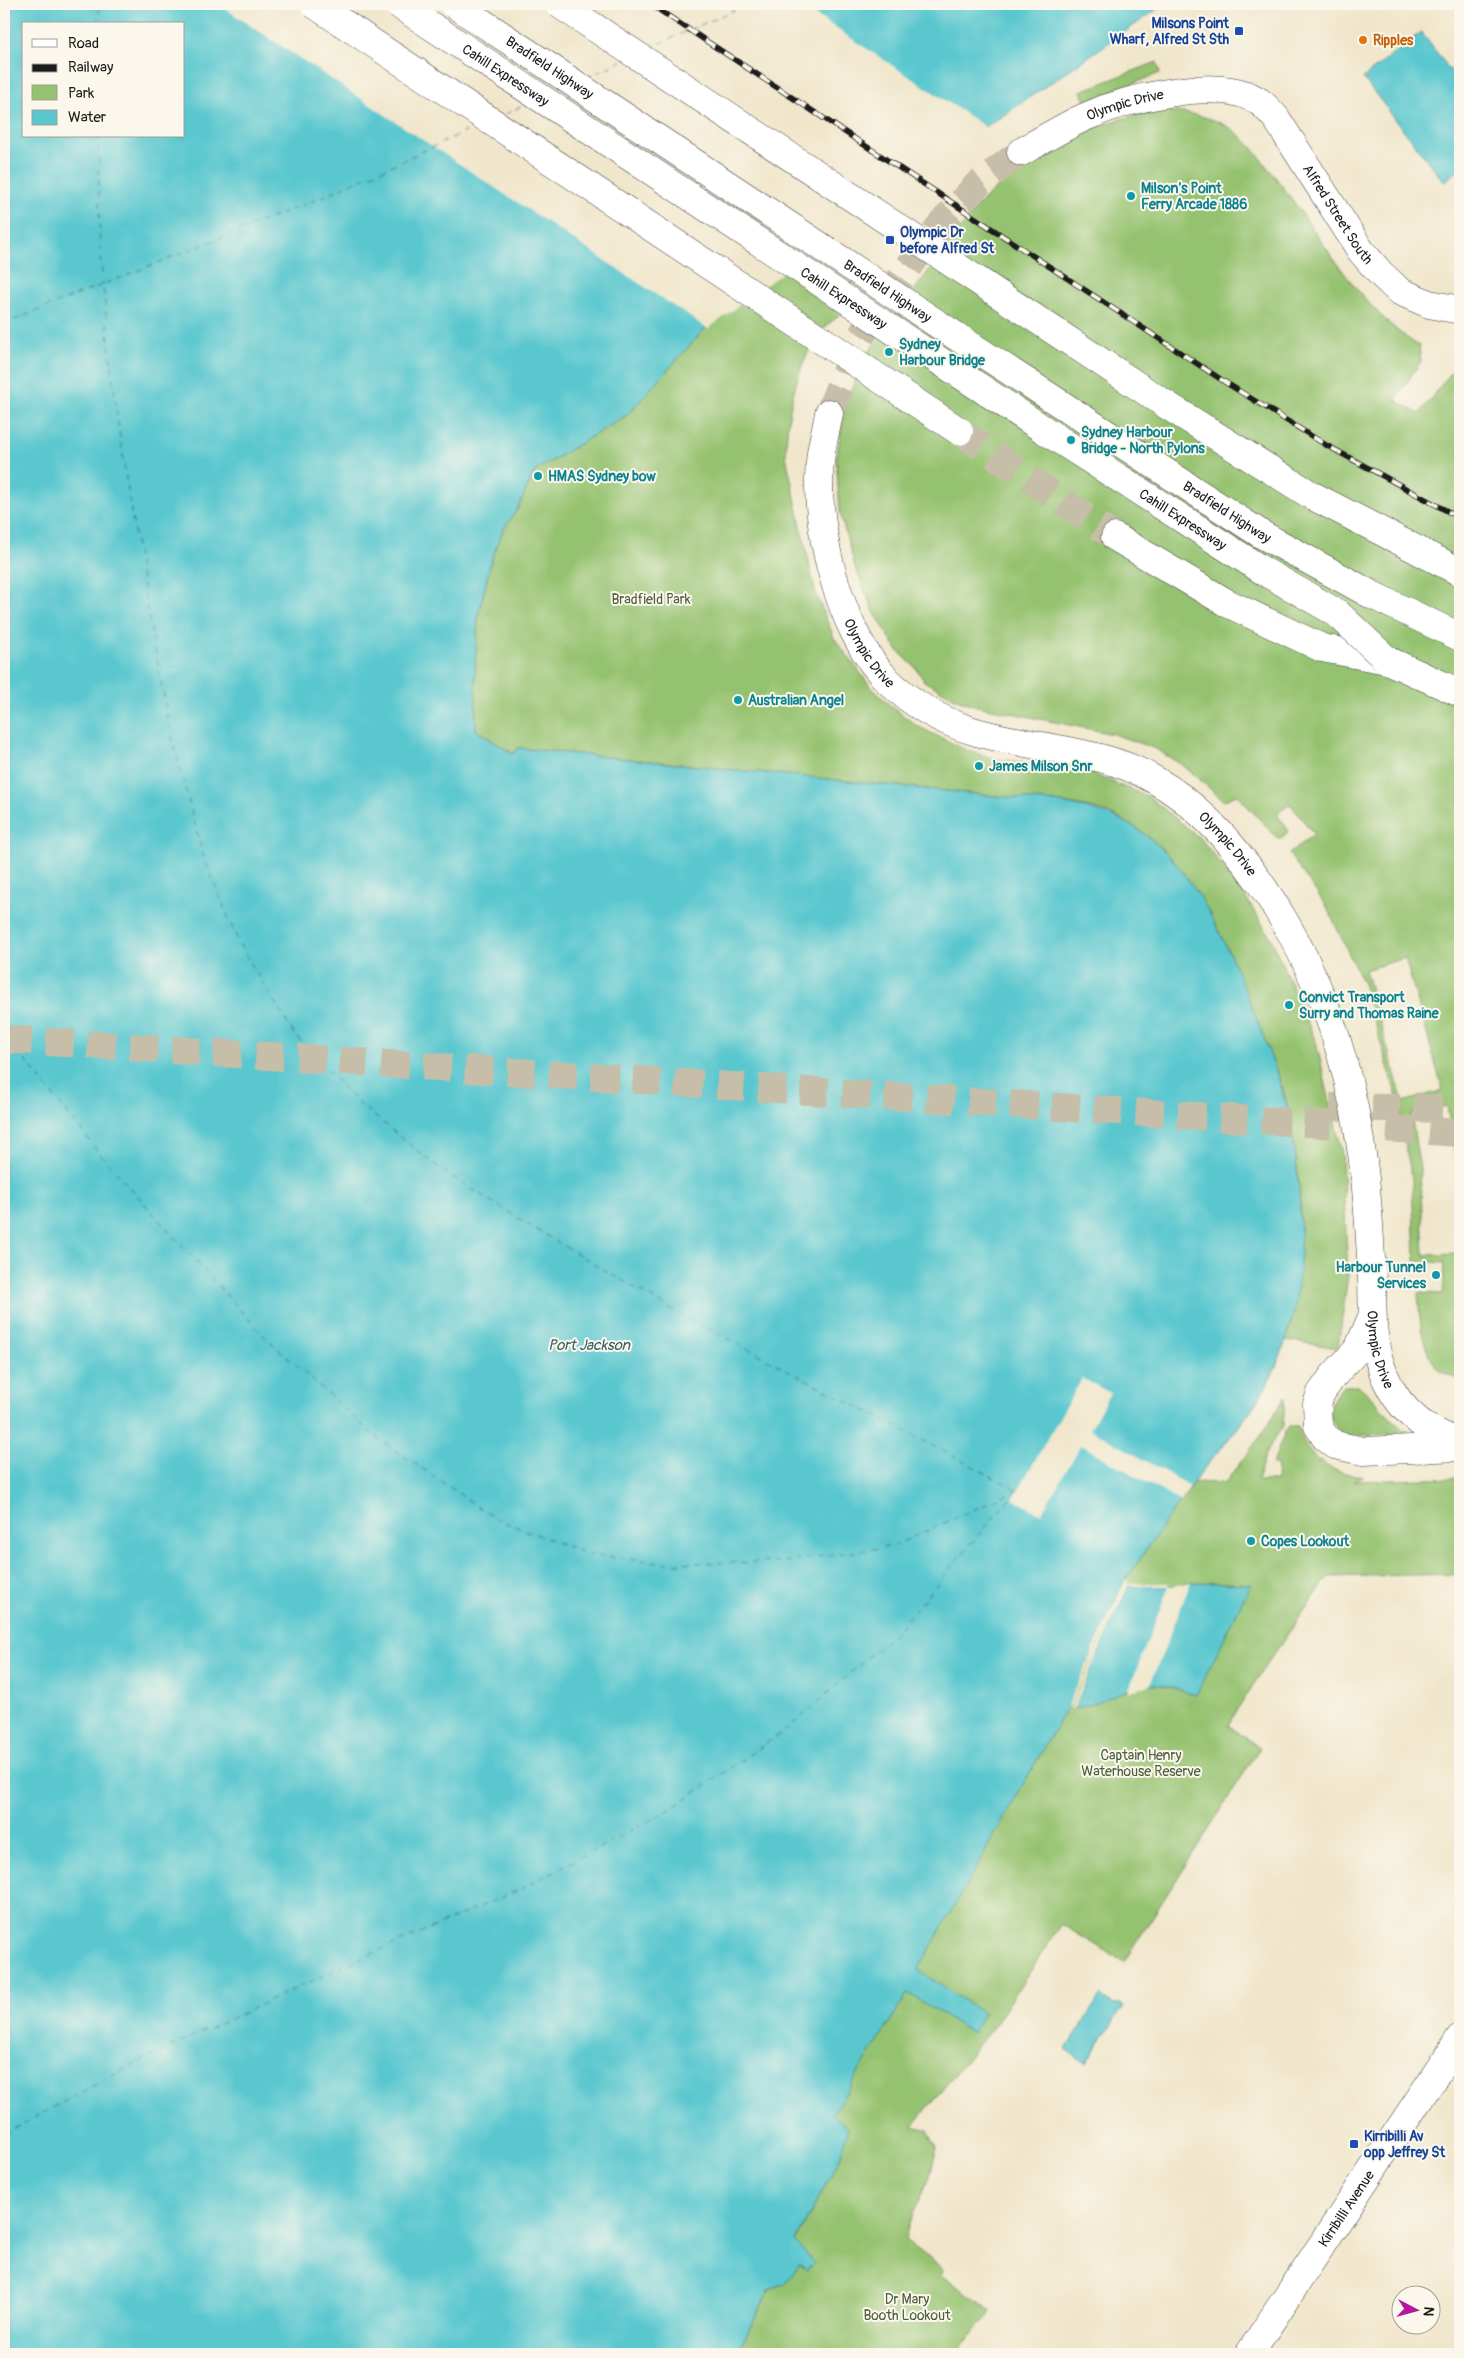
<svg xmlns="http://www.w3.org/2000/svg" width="1464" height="2358" viewBox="0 0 1464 2358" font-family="Pangolin,sans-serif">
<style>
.green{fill:#95c26f;stroke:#586f46;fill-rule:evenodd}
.water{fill:#5ac7cf;stroke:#3b7276;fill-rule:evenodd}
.pier{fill:#f0e6cb}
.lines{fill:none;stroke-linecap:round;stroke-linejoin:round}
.ferry{stroke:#356064;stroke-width:1;stroke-dasharray:6 5;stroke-linecap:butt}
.minor-tunnel{stroke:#c6bea8;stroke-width:28;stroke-dasharray:28 14;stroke-linecap:butt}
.highway-tunnel{stroke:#c6bea8;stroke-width:28;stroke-dasharray:28 14;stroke-linecap:butt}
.minor-casing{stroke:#3c3a36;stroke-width:29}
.highway-casing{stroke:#3c3a36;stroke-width:29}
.minor{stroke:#fff;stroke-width:28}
.highway{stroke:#fff;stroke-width:28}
.rail-casing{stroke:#1c1c1c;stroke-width:5.5}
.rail{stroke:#fbf7ec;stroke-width:4;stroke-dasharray:11;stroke-linecap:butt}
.highway-bridge-casing{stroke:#3c3a36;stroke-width:29;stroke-linecap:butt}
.highway-bridge{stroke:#fff;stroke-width:28}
.transit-dot{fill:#1a4fb4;stroke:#fbf7ec;stroke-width:2}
.food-dot{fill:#e8710a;stroke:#fbf7ec;stroke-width:2}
.culture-dot{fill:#0f9aa8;stroke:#fbf7ec;stroke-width:2}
.labels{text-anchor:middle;stroke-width:4;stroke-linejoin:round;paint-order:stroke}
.transit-label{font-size:14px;font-weight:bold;fill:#164399;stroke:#fbf7ec;text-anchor:start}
.food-label{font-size:14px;font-weight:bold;fill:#c56008;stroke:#fbf7ec;text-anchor:start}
.street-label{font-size:14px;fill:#1c1c1c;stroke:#fbf7ec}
.culture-label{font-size:14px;font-weight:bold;fill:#0d838f;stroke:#fbf7ec;text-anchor:start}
.park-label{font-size:14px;fill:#4c5e3d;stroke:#fbf7ec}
.water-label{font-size:15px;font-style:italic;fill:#356064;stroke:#fbf7ec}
</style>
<rect width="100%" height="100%" fill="#fbf7ec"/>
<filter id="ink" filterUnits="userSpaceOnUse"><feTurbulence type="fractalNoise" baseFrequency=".02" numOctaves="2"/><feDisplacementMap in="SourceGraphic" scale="10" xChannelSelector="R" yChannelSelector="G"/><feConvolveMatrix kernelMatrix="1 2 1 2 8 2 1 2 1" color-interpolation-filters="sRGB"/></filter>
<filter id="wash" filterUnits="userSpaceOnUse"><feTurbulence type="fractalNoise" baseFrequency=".0096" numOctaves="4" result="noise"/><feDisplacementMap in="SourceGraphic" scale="20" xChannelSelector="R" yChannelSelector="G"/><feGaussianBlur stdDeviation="1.12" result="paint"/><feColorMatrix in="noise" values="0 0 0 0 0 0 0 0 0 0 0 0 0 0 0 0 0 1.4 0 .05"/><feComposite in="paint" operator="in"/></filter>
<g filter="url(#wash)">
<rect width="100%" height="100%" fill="#f0e6cb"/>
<path class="green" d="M1157 62 1160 73 1085 102 1081 91Z
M1165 111C1189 113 1218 117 1237 133 1251 144 1261 159 1272 173 1318 230 1356 307 1419 346L1421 361 1395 400 1419 414 1460 361V1380C1454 1377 1444 1374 1439 1369 1420 1350 1420 1318 1418 1293L1443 1294 1445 1263 1415 1261 1412 1179 1396 1094 1364 986 1327 907 1289 854 1314 834 1290 804 1277 814 1289 831 1279 840 1236 794 1224 801 1185 767 1156 749 1113 734 977 706 959 700 924 681 916 668 897 650 873 610 855 567 840 513 836 459 845 408 856 377 872 347 978 205C1028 156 1095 117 1165 111ZM1405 958 1443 1090 1403 1102 1365 970ZM1447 1106 1456 1165 1458 1254 1424 1255 1420 1169 1411 1115Z
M785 267 841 313C833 321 822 328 816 338 795 372 786 416 786 456L815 591 834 638 871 687 891 706 917 726 968 751 997 759 1092 774 1149 797 1201 839 1239 887 1271 938 1316 1042 1342 1154 1348 1275 1338 1348 1285 1340C1291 1318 1297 1296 1299 1273 1304 1219 1297 1126 1278 1075 1266 1043 1251 1012 1238 981 1209 914 1189 861 1124 821 1105 808 1078 806 1055 802L519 748 513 754 476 730 475 665 478 617 491 561 503 530 518 508 535 471 627 415 710 323Z
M1343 1386H1359C1378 1402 1387 1418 1408 1433L1344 1436C1324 1417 1327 1406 1343 1386Z
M1285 1397 1283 1426 1267 1450 1257 1481H1276L1277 1465H1272L1285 1432 1290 1426H1298C1308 1461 1328 1471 1363 1477L1352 1481 1460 1478V1574L1328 1577 1262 1671 1228 1725 1260 1748 1124 1962 1061 1924 997 2022 913 2126 928 2130 937 2148 929 2179 909 2223 905 2240 942 2268 941 2274 992 2312 955 2354H737L769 2290 785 2284 800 2264 795 2242 840 2158 831 2116 908 1992 972 2033 983 2014 917 1970 1067 1707 1125 1581 1174 1509 1188 1482 1225 1483 1263 1433Z"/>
<path class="water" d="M4 4H1165L1001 117 912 171 710 323 627 415 535 471 518 508 503 530 491 561 478 617 475 665 476 730 513 754 518 748 1055 802C1089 808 1118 814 1146 835 1200 876 1231 954 1255 1015 1268 1048 1281 1081 1289 1116 1300 1171 1306 1255 1294 1311 1289 1332 1282 1355 1272 1375 1256 1410 1226 1441 1202 1471 1192 1483 1185 1498 1174 1509L1125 1581 1067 1707 918 1970 984 2014 972 2033 908 1993 832 2115 848 2127 840 2158 795 2242 814 2264 806 2270 800 2264 785 2284 769 2290 737 2354H4ZM24 24H184V136H24Z
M1421 32 1460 83V169L1444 182 1363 78Z
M1191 1582 1251 1584 1196 1695C1182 1691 1167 1684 1151 1685 1128 1686 1098 1705 1073 1709L1128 1586H1169Z
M1100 1996 1113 2005 1119 2004 1124 2006 1086 2063 1066 2049Z"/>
<path class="pier" d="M218 4H799L987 128 913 173 708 329Z
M1082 1378 1110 1393 1090 1429 1190 1486 1181 1502 1081 1445 1041 1514 1013 1499Z
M1125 1581H1128L1127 1584 1169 1583 1170 1586 1191 1582 1150 1685 1128 1692 1169 1586H1128L1073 1709 1071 1708 1118 1603 1069 1708 1067 1707Z"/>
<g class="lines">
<path class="ferry" d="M98 24 100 4
M650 48 747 4
M587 77 622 61
M505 114 526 104
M98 136 100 255 117 417 141 577 172 738 203 855 239 944 294 1034 358 1103 443 1171 547 1236 669 1308 1018 1490
M4 324 313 201 476 127
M4 1034 105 1160 261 1333 373 1435 496 1519 590 1555 668 1563 784 1562 893 1546 1017 1490
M4 2134 130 2066 337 1969 521 1889 668 1811 791 1726 896 1632 1017 1490"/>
</g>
</g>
<g filter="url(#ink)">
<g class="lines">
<path class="minor-tunnel" d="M829 413 857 342 901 277 942 223 976 186 1021 152"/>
<path class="highway-tunnel" d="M959 431 1115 537
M4 1039 1460 1133
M1330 1107 1460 1109"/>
<defs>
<g id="minor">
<path id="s1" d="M1021 152C1042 140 1063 127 1085 117 1125 99 1212 77 1253 98 1262 102 1269 110 1276 118L1361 251 1380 273 1399 291 1429 304 1460 310"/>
<path id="s2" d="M829 413C827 426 823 439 821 453 811 519 839 632 887 680 912 704 941 721 973 731 1033 749 1100 748 1155 780 1198 804 1232 843 1260 883 1328 980 1360 1095 1368 1212 1370 1235 1371 1257 1372 1280 1373 1306 1371 1334 1379 1360 1391 1402 1419 1430 1460 1442"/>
<path d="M1372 1317 1358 1349 1333 1376 1321 1393 1317 1404 1318 1426 1325 1437 1335 1445 1363 1451 1460 1447"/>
<path id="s3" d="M1249 2354 1460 2038"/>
</g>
<path id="highway" d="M1115 537 1227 603 1322 648 1387 660 1460 693"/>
</defs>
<use href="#minor" class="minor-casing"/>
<use href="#highway" class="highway-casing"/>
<use href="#minor" class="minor"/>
<use href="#highway" class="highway"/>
<defs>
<path id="rail" d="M650 4 1228 384 1326 445 1460 518"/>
</defs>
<use href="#rail" class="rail-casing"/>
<use href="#rail" class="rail"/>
<defs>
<g id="highway-bridge">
<path d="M314 4 959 431"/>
<path id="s4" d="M398 4 1052 435 1265 572 1337 613 1387 660"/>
<path id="s5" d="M454 4 959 338 1261 534 1372 595 1460 637"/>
<path d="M559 4 1165 404 1311 495 1460 572"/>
</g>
</defs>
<use href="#highway-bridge" class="highway-bridge-casing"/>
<use href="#highway-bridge" class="highway-bridge"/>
</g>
</g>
<g class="transit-dot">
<rect x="1234" y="26" width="10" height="10" rx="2.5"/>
<rect x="885" y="235" width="10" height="10" rx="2.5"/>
<rect x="1349" y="2139" width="10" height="10" rx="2.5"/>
</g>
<circle class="food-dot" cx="1363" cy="40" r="5"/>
<g class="culture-dot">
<circle cx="1131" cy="196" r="5"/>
<circle cx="889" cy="352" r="5"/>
<circle cx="1071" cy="440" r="5"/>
<circle cx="538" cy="476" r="5"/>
<circle cx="738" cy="700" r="5"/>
<circle cx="979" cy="766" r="5"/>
<circle cx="1289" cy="1005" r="5"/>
<circle cx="1436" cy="1275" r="5"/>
<circle cx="1251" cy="1541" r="5"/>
</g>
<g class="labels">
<g class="transit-label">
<text x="1229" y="28" text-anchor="end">Milsons Point<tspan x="1229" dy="16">Wharf, Alfred St Sth</tspan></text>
<text x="900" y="237">Olympic Dr<tspan x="900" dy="16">before Alfred St</tspan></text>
<text x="1364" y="2141">Kirribilli Av<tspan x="1364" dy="16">opp Jeffrey St</tspan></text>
</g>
<g class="food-label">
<text x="1373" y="45">Ripples</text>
</g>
<g class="street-label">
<text dy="5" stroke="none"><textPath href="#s5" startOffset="115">Bradfield Highway</textPath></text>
<text dy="5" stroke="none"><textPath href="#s4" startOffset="129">Cahill Expressway</textPath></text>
<text dy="5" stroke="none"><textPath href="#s1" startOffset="115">Olympic Drive</textPath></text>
<text dy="5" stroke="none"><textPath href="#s1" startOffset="391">Alfred Street South</textPath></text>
<text dy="5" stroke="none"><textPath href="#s5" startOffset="520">Bradfield Highway</textPath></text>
<text dy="5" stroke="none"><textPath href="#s4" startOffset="534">Cahill Expressway</textPath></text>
<text dy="5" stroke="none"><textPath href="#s5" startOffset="925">Bradfield Highway</textPath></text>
<text dy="5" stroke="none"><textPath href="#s4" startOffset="939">Cahill Expressway</textPath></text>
<text dy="5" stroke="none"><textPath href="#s2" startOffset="251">Olympic Drive</textPath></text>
<text dy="5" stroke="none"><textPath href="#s2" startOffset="671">Olympic Drive</textPath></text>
<text dy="5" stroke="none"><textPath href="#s2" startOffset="1211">Olympic Drive</textPath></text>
<text dy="5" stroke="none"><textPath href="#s3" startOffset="175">Kirribilli Avenue</textPath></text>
</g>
<g class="culture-label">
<text x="1141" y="193">Milson's Point<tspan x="1141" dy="16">Ferry Arcade 1886</tspan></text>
<text x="899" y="349">Sydney<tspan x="899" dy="16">Harbour Bridge</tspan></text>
<text x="1081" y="437">Sydney Harbour<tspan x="1081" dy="16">Bridge - North Pylons</tspan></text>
<text x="548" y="481">HMAS Sydney bow</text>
<text x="748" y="705">Australian Angel</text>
<text x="989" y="771">James Milson Snr</text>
<text x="1299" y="1002">Convict Transport<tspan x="1299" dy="16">Surry and Thomas Raine</tspan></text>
<text x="1426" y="1272" text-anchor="end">Harbour Tunnel<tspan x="1426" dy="16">Services</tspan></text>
<text x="1261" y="1546">Copes Lookout</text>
</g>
<g class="park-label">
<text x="651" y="604">Bradfield Park</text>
<text x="1141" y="1760">Captain Henry<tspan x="1141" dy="16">Waterhouse Reserve</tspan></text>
<text x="907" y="2304">Dr Mary<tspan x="907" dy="16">Booth Lookout</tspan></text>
</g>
<g class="water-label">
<text x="589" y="1350">Port Jackson</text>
</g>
</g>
<rect width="1464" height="2358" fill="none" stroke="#fbf7ec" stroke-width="20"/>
<rect x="22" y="22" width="162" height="115" fill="#fbf7ec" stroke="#a29f99"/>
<rect x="32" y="39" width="25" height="8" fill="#ffffff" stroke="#a29f99"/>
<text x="68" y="48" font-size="15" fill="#1c1c1c">Road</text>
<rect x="32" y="64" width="25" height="8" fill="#1c1c1c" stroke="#a29f99"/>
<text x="68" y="72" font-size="15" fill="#1c1c1c">Railway</text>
<rect x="32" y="85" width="25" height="15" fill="#95c26f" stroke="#a29f99"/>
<text x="68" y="98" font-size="15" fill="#1c1c1c">Park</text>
<rect x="32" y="110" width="25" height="15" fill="#5ac7cf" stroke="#a29f99"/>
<text x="68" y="122" font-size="15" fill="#1c1c1c">Water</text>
<g transform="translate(1416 2310) rotate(96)"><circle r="24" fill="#fbf7ec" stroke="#a29f99"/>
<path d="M0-4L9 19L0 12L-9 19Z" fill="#b5179e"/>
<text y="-8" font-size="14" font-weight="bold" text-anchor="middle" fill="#1c1c1c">N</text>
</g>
</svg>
